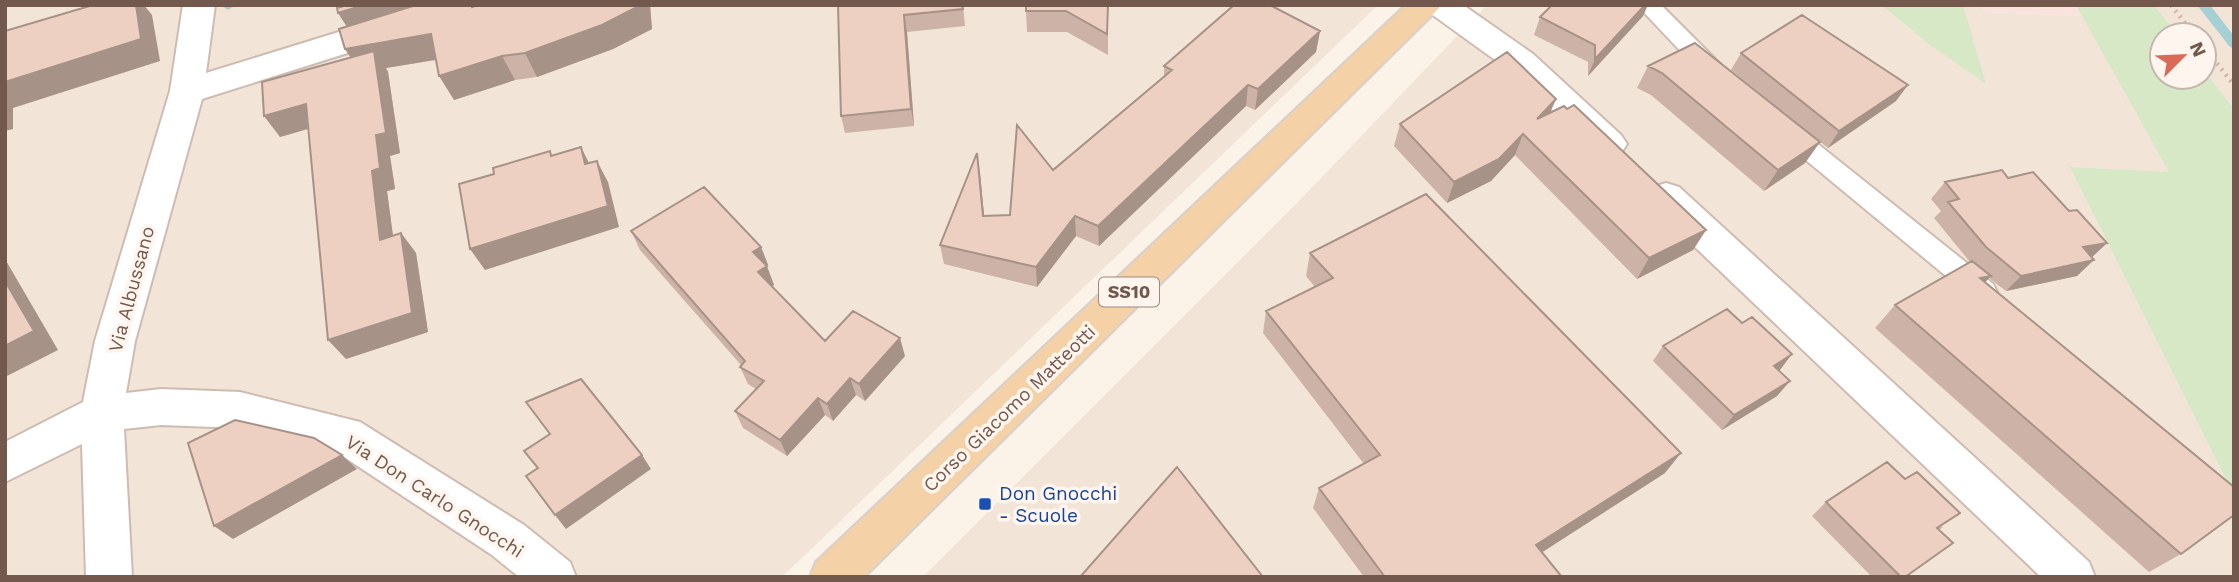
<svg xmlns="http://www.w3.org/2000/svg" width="2239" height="582" viewBox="0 0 2239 582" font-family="'Work Sans',sans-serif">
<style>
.residential{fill:#f2e4d7;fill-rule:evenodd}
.commercial{fill:#fae3dd}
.green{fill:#d7e8c7}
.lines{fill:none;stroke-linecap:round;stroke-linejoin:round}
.stream{fill:#a5d0d4;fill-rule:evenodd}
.lane-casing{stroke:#cebcb2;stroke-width:4}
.street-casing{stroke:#cebcb2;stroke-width:4}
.primary-casing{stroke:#d8d0cd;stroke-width:4}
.path{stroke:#d3b3a5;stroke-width:4.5;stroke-dasharray:2 5;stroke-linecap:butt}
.lane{fill:#fff;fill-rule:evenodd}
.street{fill:#fff;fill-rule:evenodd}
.primary{fill:#f4d1a6;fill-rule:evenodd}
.wall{fill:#cdb3a7}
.shaded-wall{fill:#a79288}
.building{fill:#eed0c2;stroke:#a79288;stroke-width:2}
.transit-dot{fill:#1a4fb4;stroke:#fef6ee;stroke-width:2.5}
.labels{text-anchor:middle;stroke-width:7;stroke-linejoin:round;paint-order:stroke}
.shield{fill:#fef6ee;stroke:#9d877e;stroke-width:2}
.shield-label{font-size:18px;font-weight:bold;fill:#73584e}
.street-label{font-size:19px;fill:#73584e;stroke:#fef6ee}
.transit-label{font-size:19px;fill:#164399;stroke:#fef6ee;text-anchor:start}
</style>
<rect width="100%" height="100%" fill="#fbf2e8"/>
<path class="residential" d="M5 5H1378L782 577H5Z
M1487 5H1981L1985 12 2082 16 2076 5H2234V577H923L1297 203ZM2162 35H2204V77H2162Z"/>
<path class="commercial" d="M1981 5H2076L2083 16 1985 12Z"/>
<path class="green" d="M1882 5H1963L1986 84 1930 45Z
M2076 5H2154L2177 35H2162V77H2204V71L2234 109V495L2070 167 2169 172Z"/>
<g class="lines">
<path class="stream" d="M236 5 228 10 222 6 223 5Z
M2197 5H2210L2234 36V48L2230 47Z"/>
<defs>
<path id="lane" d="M1637 5H1661L1721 65 1724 71 1721 77H1705Z
M1786 122 1794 125 1993 284 1997 292 1993 300 1984 303 1975 300 1778 137 1774 131 1778 125Z"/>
<path id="street" d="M183 5H215L206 73 426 5H479L474 13 202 99 135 341 126 393 161 389 240 392 360 422 524 525 570 562 576 577H519L492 555 335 451 240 428 161 425 124 429 132 577H86L82 444 5 482V442L83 402 95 341 170 91Z
M1425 5H1463L1533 54 1621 135 1627 144 1621 153 1609 157 1597 153 1509 70 1430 13Z
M1666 183 1679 187 2089 562 2095 577H2041L1653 207 1648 197 1653 187Z"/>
<path id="primary" d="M1406 5H1442L864 577H810L816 562Z"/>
</defs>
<use href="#lane" class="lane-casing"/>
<use href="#street" class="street-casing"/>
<use href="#primary" class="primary-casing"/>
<path class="path" d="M2171 5 2194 35
M2204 47 2234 85"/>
<use href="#lane" class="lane"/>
<use href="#street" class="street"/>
<use href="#primary" class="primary"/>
</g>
<path class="wall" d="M479 5H650L652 29 613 49 537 77 515 80 454 100 436 60 386 68 388 72 400 153 390 156 395 189 387 191 393 236 401 233 416 253 428 332 346 359 308 129 280 137 351 57 345 49Z
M838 5H963L965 26 907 32 914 126 845 133 841 116Z
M1108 5V55L1067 32H1027L1026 11Z
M1643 16 1588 76V62L1534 35 1540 17Z
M1320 31 1316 52 1255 110 1246 106 1099 246 1076 236 1037 287 944 264 940 245 980 173 984 216 1010 215 1053 170 1164 77V66Z
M1741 53 1896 101 1828 148 1731 70Z
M1648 66 1820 142 1805 163 1764 191 1651 95 1637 88Z
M1550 113 1706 230 1693 250 1637 279 1515 155 1491 181 1447 203 1394 146 1400 124Z
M2008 178 2069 211 2107 243 2092 257 2077 276 2006 291 1989 278 1985 283 2181 554 2149 572 1875 328 1895 305 1970 262 1934 218 1941 211 1931 199 1945 182Z
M631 231 761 247 768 265 766 266 774 285 772 286 825 341 905 356 865 401 856 395 833 421 825 415 787 456 743 428 735 411 756 389 748 384 740 367 741 365 640 250Z
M1310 253 1665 473 1542 552 1562 577H1364L1313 508 1319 488 1364 464 1263 333 1266 311 1315 287 1306 276Z
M1663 346 1780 370H1778L1790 381 1777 396 1722 430 1653 361Z
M1826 502 1943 527 1939 530 1953 543 1906 577H1872L1812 516Z"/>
<path class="shaded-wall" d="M136 5H144L152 15 160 61 13 108V129L5 131V82Z
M364 5H416L347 27 338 13Z
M641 5H650L652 29 613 49 537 77 525 53Z
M1645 5H1648L1643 16 1588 76 1595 59Z
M904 15 907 32 914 126 911 109Z
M1320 31 1316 52 1255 110 1258 89Z
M431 34 446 58 386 68 388 72 400 153 390 156 395 189 387 191 396 259 380 240 361 73 345 49Z
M502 56 515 80 454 100 439 76Z
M1248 85 1246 106 1099 246 1098 226Z
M1908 85 1896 101 1828 148 1839 131Z
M1556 99 1547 120 1528 141 1537 119Z
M306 104 321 125 280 137 264 116Z
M1523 134 1515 155 1491 181 1447 203 1454 182Z
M1820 142 1805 163 1764 191 1778 170Z
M581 147 592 169 585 164Z
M977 153 980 173 986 236 983 216Z
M597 161 608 182 619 227 485 270 470 249Z
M1075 216 1076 236 1037 287 1036 267Z
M1706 230 1693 250 1637 279 1649 258Z
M401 233 416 253 428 332 346 359 328 340Z
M2107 243 2090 259 2083 247Z
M761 247 768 265 760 270 753 252Z
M5 259 58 350 5 377Z
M2094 260 2077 276 2006 291 2021 276Z
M767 266 774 285 766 290 758 272Z
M1991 276 1969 299 1980 278Z
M900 338 905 356 865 401 859 384Z
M1792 354 1780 370 1761 381 1774 366Z
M850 378 856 395 833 421 827 404Z
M1790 381 1777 396 1722 430 1734 415Z
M818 398 825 415 787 456 780 440Z
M1681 453 1665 473 1524 564 1536 545Z
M342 455 357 469 233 539 214 526Z
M642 455 651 469 566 529 555 515Z"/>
<path class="building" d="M93 5H136L141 39 5 82V31Z
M347 5H364L338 13 337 8Z
M416 5H471L472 7 479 5H641L602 25 525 53 502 56 439 76 431 34 345 49 339 29Z
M838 5H962L963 9 904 15 911 109 841 116Z
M1026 5H1108L1107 34 1066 11H1026Z
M1234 5H1270L1320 31 1258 89 1248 85 1098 226 1075 216 1036 267 940 245 977 153 983 216 1010 215 1017 125 1053 170 1172 70 1164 66Z
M1552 5H1645L1595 59V45L1540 17Z
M1802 15 1908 85 1839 131 1741 53Z
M1695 43 1820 142 1778 170 1662 73 1648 66Z
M374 51 386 133 376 135 380 168 372 171 380 240 401 233 412 313 328 340 306 104 264 116 262 82Z
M1507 52 1556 99 1537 119 1564 106 1567 109 1574 105 1706 230 1649 258 1523 134 1499 159 1454 182 1400 124Z
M581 147 585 164 597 161 608 206 470 249 459 184 494 174 493 168 550 151 551 156Z
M2002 170 2008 178 2033 172 2069 211 2077 210 2107 243 2083 247 2094 260 2021 276 1986 247 1948 202 1959 199 1945 182Z
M704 187 761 247 753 252 767 266 758 272 825 341 853 311 900 338 859 384 850 378 827 404 818 398 780 440 735 411 764 381 740 367 745 361 631 231Z
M1426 194 1681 453 1536 545 1562 577H1385L1319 488 1380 455 1266 311 1333 278 1310 253Z
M1972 261 1991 276 1980 278 2234 487V515L2181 554 1895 305Z
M5 281 34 331 5 346Z
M1727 309 1742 323 1752 317 1792 354 1774 366 1790 381 1734 415 1663 346Z
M581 379 642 455 555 515 526 476 538 468 524 451 550 434 526 402Z
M235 420 314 438 342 455 214 526 188 443Z
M1887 462 1905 479 1917 472 1960 513 1937 528 1953 543 1905 577H1901L1826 502Z
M1177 467 1263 577H1080Z"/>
<rect class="transit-dot" x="978" y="497" width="14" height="14" rx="3.5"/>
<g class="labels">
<rect class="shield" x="1099" y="277.5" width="60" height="29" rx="5"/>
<g class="shield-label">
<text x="1129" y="298">SS10</text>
</g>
<g class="street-label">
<text transform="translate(131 289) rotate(-75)" y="7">Via Albussano</text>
<text transform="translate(1009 408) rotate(-44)" y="7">Corso Giacomo Matteotti</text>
<text transform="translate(435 496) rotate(33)" y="7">Via Don Carlo Gnocchi</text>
</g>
<g class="transit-label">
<text x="999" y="500">Don Gnocchi<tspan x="999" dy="22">- Scuole</tspan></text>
</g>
</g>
<rect width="2239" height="582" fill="none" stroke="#73584e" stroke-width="14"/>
<g transform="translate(2183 56) rotate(66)"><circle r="33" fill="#fef6ee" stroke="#c6b7ae" stroke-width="2"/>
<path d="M0-5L12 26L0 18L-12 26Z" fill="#da6a57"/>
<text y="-10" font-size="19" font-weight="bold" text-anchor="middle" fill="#73584e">N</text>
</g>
</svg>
